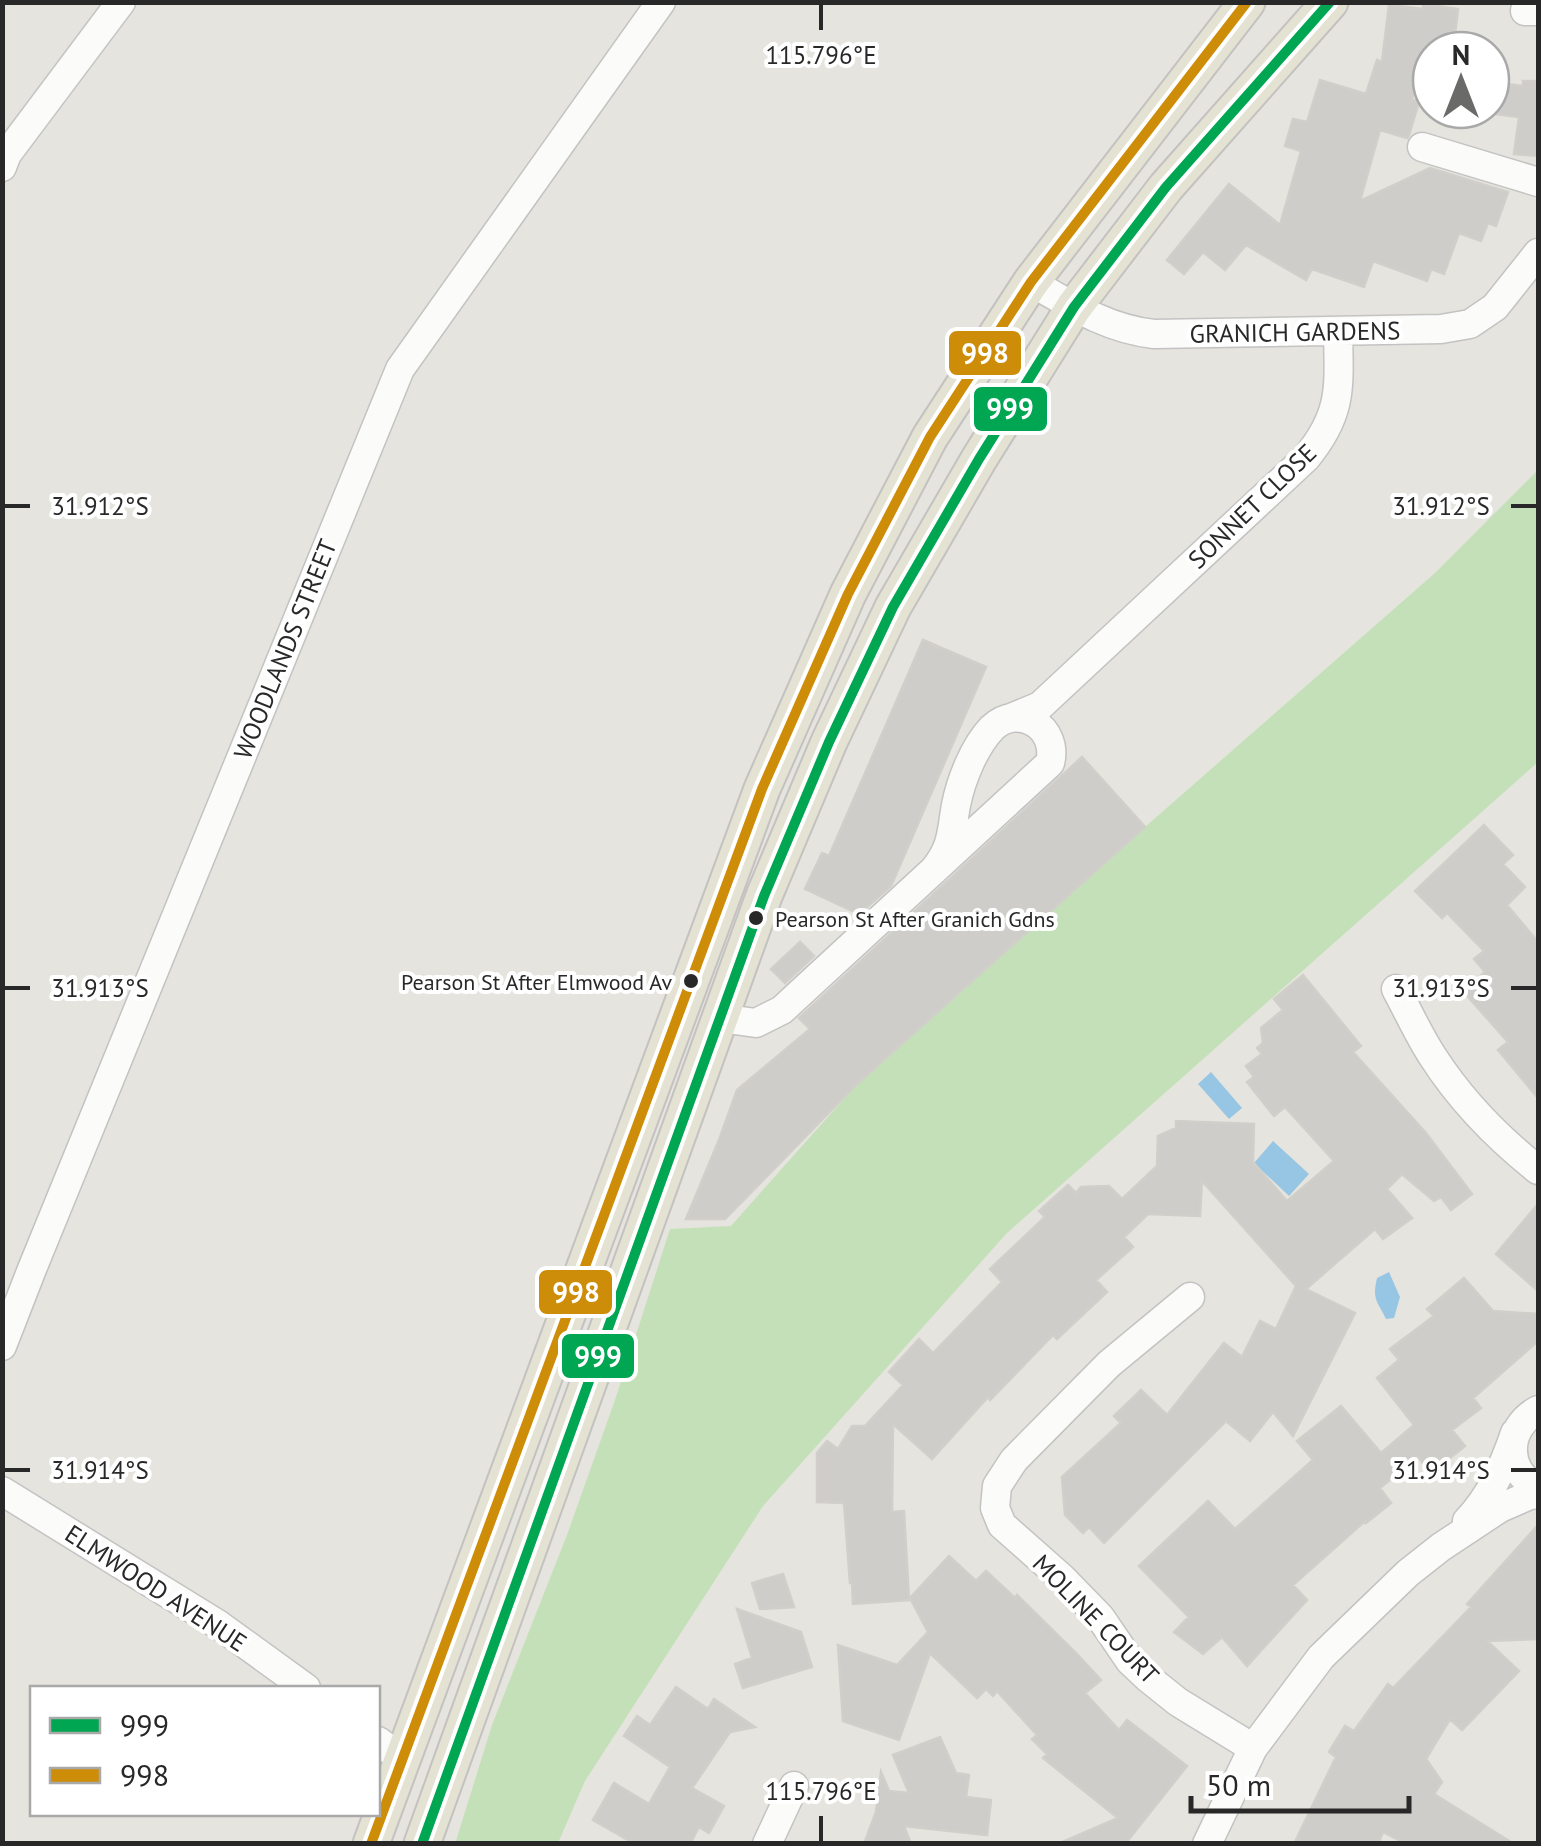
<svg xmlns="http://www.w3.org/2000/svg" width="1541" height="1846" viewBox="0 0 1541 1846" font-family="'PT Sans',sans-serif">
<style>
.green{fill:#c4e0b8}
.water{fill:#96c6e4}
.building{fill:#cfcdc9;stroke:#d1cfca;stroke-width:2.5}
.lines{fill:none;stroke-linecap:round;stroke-linejoin:round}
.minor-casing{stroke:#c4c3c3;stroke-width:31}
.major-casing{stroke:#c3c2c0;stroke-width:39}
.minor{stroke:#fbfbfa;stroke-width:28}
.major{stroke:#e4e2d3;stroke-width:35}
.bus-1-casing{stroke:#fff;stroke-width:18}
.bus-2-casing{stroke:#fff;stroke-width:18}
.bus-1{stroke:#00a651;stroke-width:10}
.bus-2{stroke:#ce8d08;stroke-width:10}
.ticks{fill:none;stroke:#282828;stroke-width:4}
.bus-dot{fill:#282828;stroke:#fff;stroke-width:4}
.labels{text-anchor:middle;stroke-width:8;stroke-linejoin:round;paint-order:stroke}
.bus-label{font-size:22px;fill:#282828;stroke:#fff;text-anchor:start}
.street-label{font-size:25px;fill:#282828;stroke:#fff}
.ticks-label{font-size:25px;text-anchor:middle;fill:#282828;stroke:#fff;stroke-width:8;stroke-linejoin:round;paint-order:stroke}
.line-badge{stroke:#fff;stroke-width:4}
.badge-label{font-size:28px;text-anchor:middle;font-weight:bold;fill:#fff}
</style>
<rect width="100%" height="100%" fill="#e6e4de"/>
<path class="green" d="M1538 470V762L1007 1233 763 1506 585 1781 558 1843 455 1844 492 1725 567 1535 616 1397 670 1229 731 1226 858 1083 1145 827 1435 573Z"/>
<path class="water" d="M1211 1072 1242 1108 1229 1119 1198 1084Z
M1273 1141 1309 1174 1289 1196 1254 1163Z
M1389 1272 1400 1297 1394 1318 1386 1319C1377 1300 1372 1300 1377 1278Z"/>
<path class="building" d="M1423 4 1458 9 1453 50H1431V56L1425 55 1412 99 1419 102 1409 135 1407 138 1380 130 1360 201 1430 168 1508 192 1496 226 1488 223 1481 241 1459 233 1444 274 1431 269 1427 281 1373 261 1364 287 1312 269 1306 280 1246 245 1225 270 1203 252 1184 274 1167 260 1229 184 1280 225 1301 151 1285 146 1293 119 1307 122 1320 80 1366 94 1377 60 1382 62 1389 5 1423 9Z
M1523 81H1538V156L1514 154 1519 117 1494 114 1497 83 1523 86Z
M923 640 986 667 891 886 859 914 805 889 822 853 829 856Z
M1082 757 1145 827 858 1083 725 1219H686L719 1140 737 1090 810 1029 799 1018Z
M1484 825 1513 855 1503 864 1525 887 1507 905 1538 942V1098L1498 1050 1508 1042 1463 991 1485 972 1474 959 1484 951 1447 913 1442 918 1415 891Z
M800 942 814 956 785 983 771 969Z
M1303 975 1361 1046 1353 1052 1426 1133 1472 1194 1451 1210 1441 1197 1434 1201 1402 1174 1387 1189 1412 1218 1383 1239 1375 1229 1306 1289 1355 1313 1293 1436 1273 1412 1250 1441 1226 1421 1104 1543 1089 1527 1083 1533 1065 1515 1062 1477 1121 1423 1114 1416 1141 1390 1167 1415 1224 1343 1242 1357 1260 1321 1276 1329 1296 1286 1202 1181 1200 1216 1148 1214 1124 1237 1133 1247 1096 1280 1107 1292 1057 1339 1053 1335 990 1400 988 1397 932 1459 893 1424 892 1512 904 1511 909 1600 853 1604 852 1583H850L844 1503 817 1502V1453L827 1441 838 1449 852 1426H865L903 1385 889 1372 919 1339 933 1353 1002 1282 990 1269 1045 1217 1039 1211 1068 1185 1076 1193 1081 1187 1109 1186 1122 1199 1157 1166 1158 1136 1176 1128V1121L1254 1124 1253 1162 1287 1201 1334 1161 1285 1107 1274 1116 1247 1082 1254 1077 1246 1066 1262 1054 1257 1048 1263 1043 1261 1028 1283 1010 1274 999Z
M1538 1204V1291L1496 1254Z
M1464 1278 1493 1311 1538 1314V1341L1473 1398 1481 1408 1452 1430 1465 1446 1431 1473 1418 1457 1380 1488 1391 1503 1366 1523 1365 1521 1293 1585 1307 1600 1247 1666 1222 1637 1203 1654 1174 1632 1189 1617 1139 1566 1208 1501 1235 1529 1313 1460 1297 1441 1341 1406 1381 1453 1414 1425 1377 1378 1399 1360 1390 1349 1434 1316 1427 1309Z
M1538 1525V1639L1487 1641 1519 1671 1462 1730 1450 1719 1426 1759 1442 1782 1434 1794 1514 1844H1406L1383 1832 1378 1844H1294L1336 1757 1329 1752 1345 1726 1354 1731 1388 1684 1393 1688 1471 1607 1467 1604Z
M949 1556 976 1581 986 1571 1015 1598 1017 1595 1078 1655 1101 1680 1085 1693 1119 1730 1127 1720 1187 1766 1125 1844H1058L1118 1818 1043 1758 1047 1754 1032 1739 1037 1735 997 1691 993 1696 986 1689 977 1698 930 1653 899 1740 843 1721 838 1645 897 1665 928 1632 910 1598Z
M783 1574 794 1607 760 1609 752 1583Z
M737 1609 801 1632 812 1667 743 1688 735 1664 752 1658Z
M676 1687 708 1709 714 1699 755 1727 730 1732 692 1788 724 1806 709 1833 699 1827 690 1844H635L593 1820 614 1783 649 1804 670 1767 624 1736 637 1716 650 1725Z
M940 1737 956 1773 969 1775 966 1797 991 1800 987 1835 904 1826 911 1844H864L876 1812 881 1772 889 1791 909 1793 893 1755Z"/>
<g class="lines">
<defs>
<path id="minor" d="M1525 11H1538
M1422 147 1538 182
M2 167 7 154 121 2
M1031 282C1071 305 1107 329 1154 334L1441 329 1470 324 1495 307 1538 253
M1011 718 1040 706 1306 458C1343 413 1339 387 1338 332
M1396 989C1408 1011 1419 1036 1433 1057 1460 1099 1499 1139 1538 1170
M720 1018 756 1023 782 1010C871 927 961 845 1050 763 1059 728 1019 702 992 728 974 747 961 780 956 805 951 833 953 846 934 870
M1190 1297 1109 1364 1014 1460 997 1486 995 1508 1002 1525 1062 1578 1100 1617 1130 1661 1148 1678 1178 1702 1253 1748
M2 1346 32 1269 400 369 661 2
M1538 1410C1505 1428 1504 1470 1538 1488
M2 1491 219 1625 306 1688
M1467 1521C1491 1496 1504 1465 1515 1433
M378 1741 402 1759
M767 1844 794 1786
M1207 1844 1253 1748 1321 1657 1408 1573 1441 1547 1500 1508 1530 1495 1538 1494"/>
<path id="major" d="M371 1844 762 789 848 594 930 437 1031 282 1247 2
M422 1844 764 896 829 742 893 607 979 459 1074 307 1166 187 1330 2"/>
</defs>
<use href="#minor" class="minor-casing"/>
<use href="#major" class="major-casing"/>
<use href="#minor" class="minor"/>
<use href="#major" class="major"/>
<defs>
<path id="bus-1" d="M422 1844 764 896 829 742 893 607 979 459 1074 307 1166 187 1330 2"/>
<path id="bus-2" d="M371 1844 762 789 848 594 930 437 1031 282 1247 2"/>
</defs>
<use href="#bus-1" class="bus-1-casing"/>
<use href="#bus-2" class="bus-2-casing"/>
<use href="#bus-1" class="bus-1"/>
<use href="#bus-2" class="bus-2"/>
</g>
<path class="ticks" d="M821 5V30M5 506H30M1511 506H1536M5 988H30M1511 988H1536M5 1470H30M1511 1470H1536M821 1816V1841"/>
<g class="bus-dot">
<circle cx="756" cy="918" r="9"/>
<circle cx="691" cy="981" r="9"/>
</g>
<g class="labels">
<g class="bus-label">
<text x="775" y="927">Pearson St After Granich Gdns</text>
<text x="672" y="990" text-anchor="end">Pearson St After Elmwood Av</text>
</g>
<g class="street-label">
<text transform="translate(1295 332) rotate(-1)" y="9">GRANICH GARDENS</text>
<text transform="translate(1252 506) rotate(-44)" y="9">SONNET CLOSE</text>
<text transform="translate(285 649) rotate(-68)" y="9">WOODLANDS STREET</text>
<text transform="translate(156 1588) rotate(33)" y="9">ELMWOOD AVENUE</text>
<text transform="translate(1096 1619) rotate(46)" y="9">MOLINE COURT</text>
</g>
</g>
<g class="ticks-label">
<text x="821" y="64">115.796°E</text>
<text x="100" y="515">31.912°S</text>
<text x="1441" y="515">31.912°S</text>
<text x="100" y="997">31.913°S</text>
<text x="1441" y="997">31.913°S</text>
<text x="100" y="1479">31.914°S</text>
<text x="1441" y="1479">31.914°S</text>
<text x="821" y="1800">115.796°E</text>
</g>
<g class="line-badge">
<rect x="947" y="329" width="76" height="48" rx="10" fill="#ce8d08"/>
<rect x="972" y="385" width="77" height="48" rx="10" fill="#00a651"/>
<rect x="537" y="1268" width="77" height="48" rx="10" fill="#ce8d08"/>
<rect x="560" y="1332" width="76" height="48" rx="10" fill="#00a651"/>
</g>
<g class="badge-label">
<text x="985" y="363">998</text>
<text x="1010" y="418">999</text>
<text x="576" y="1302">998</text>
<text x="598" y="1366">999</text>
</g>
<rect width="1541" height="1846" fill="none" stroke="#282828" stroke-width="10"/>
<rect x="30" y="1686" width="350" height="130" fill="#ffffff" stroke="#a9a9a9" stroke-width="2.5"/>
<rect x="50" y="1718" width="50" height="15" fill="#00a651" stroke="#a9a9a9" stroke-width="2.5"/>
<text x="120" y="1736" font-size="30" fill="#282828">999</text>
<rect x="50" y="1768" width="50" height="15" fill="#ce8d08" stroke="#a9a9a9" stroke-width="2.5"/>
<text x="120" y="1786" font-size="30" fill="#282828">998</text>
<g transform="translate(1461 80)"><circle r="48" fill="#ffffff" stroke="#a9a9a9" stroke-width="2.5"/>
<path d="M0-8L18 38L0 25L-18 38Z" fill="#6a6a68"/>
<text y="-15" font-size="28" font-weight="bold" text-anchor="middle" fill="#282828">N</text>
</g>
<path d="M1191 1796v15h218v-15" fill="none" stroke="#282828" stroke-width="5"/>
<text x="1206" y="1796" font-size="30" fill="#282828" stroke="#ffffff" stroke-width="8" paint-order="stroke">50 m</text>
</svg>
